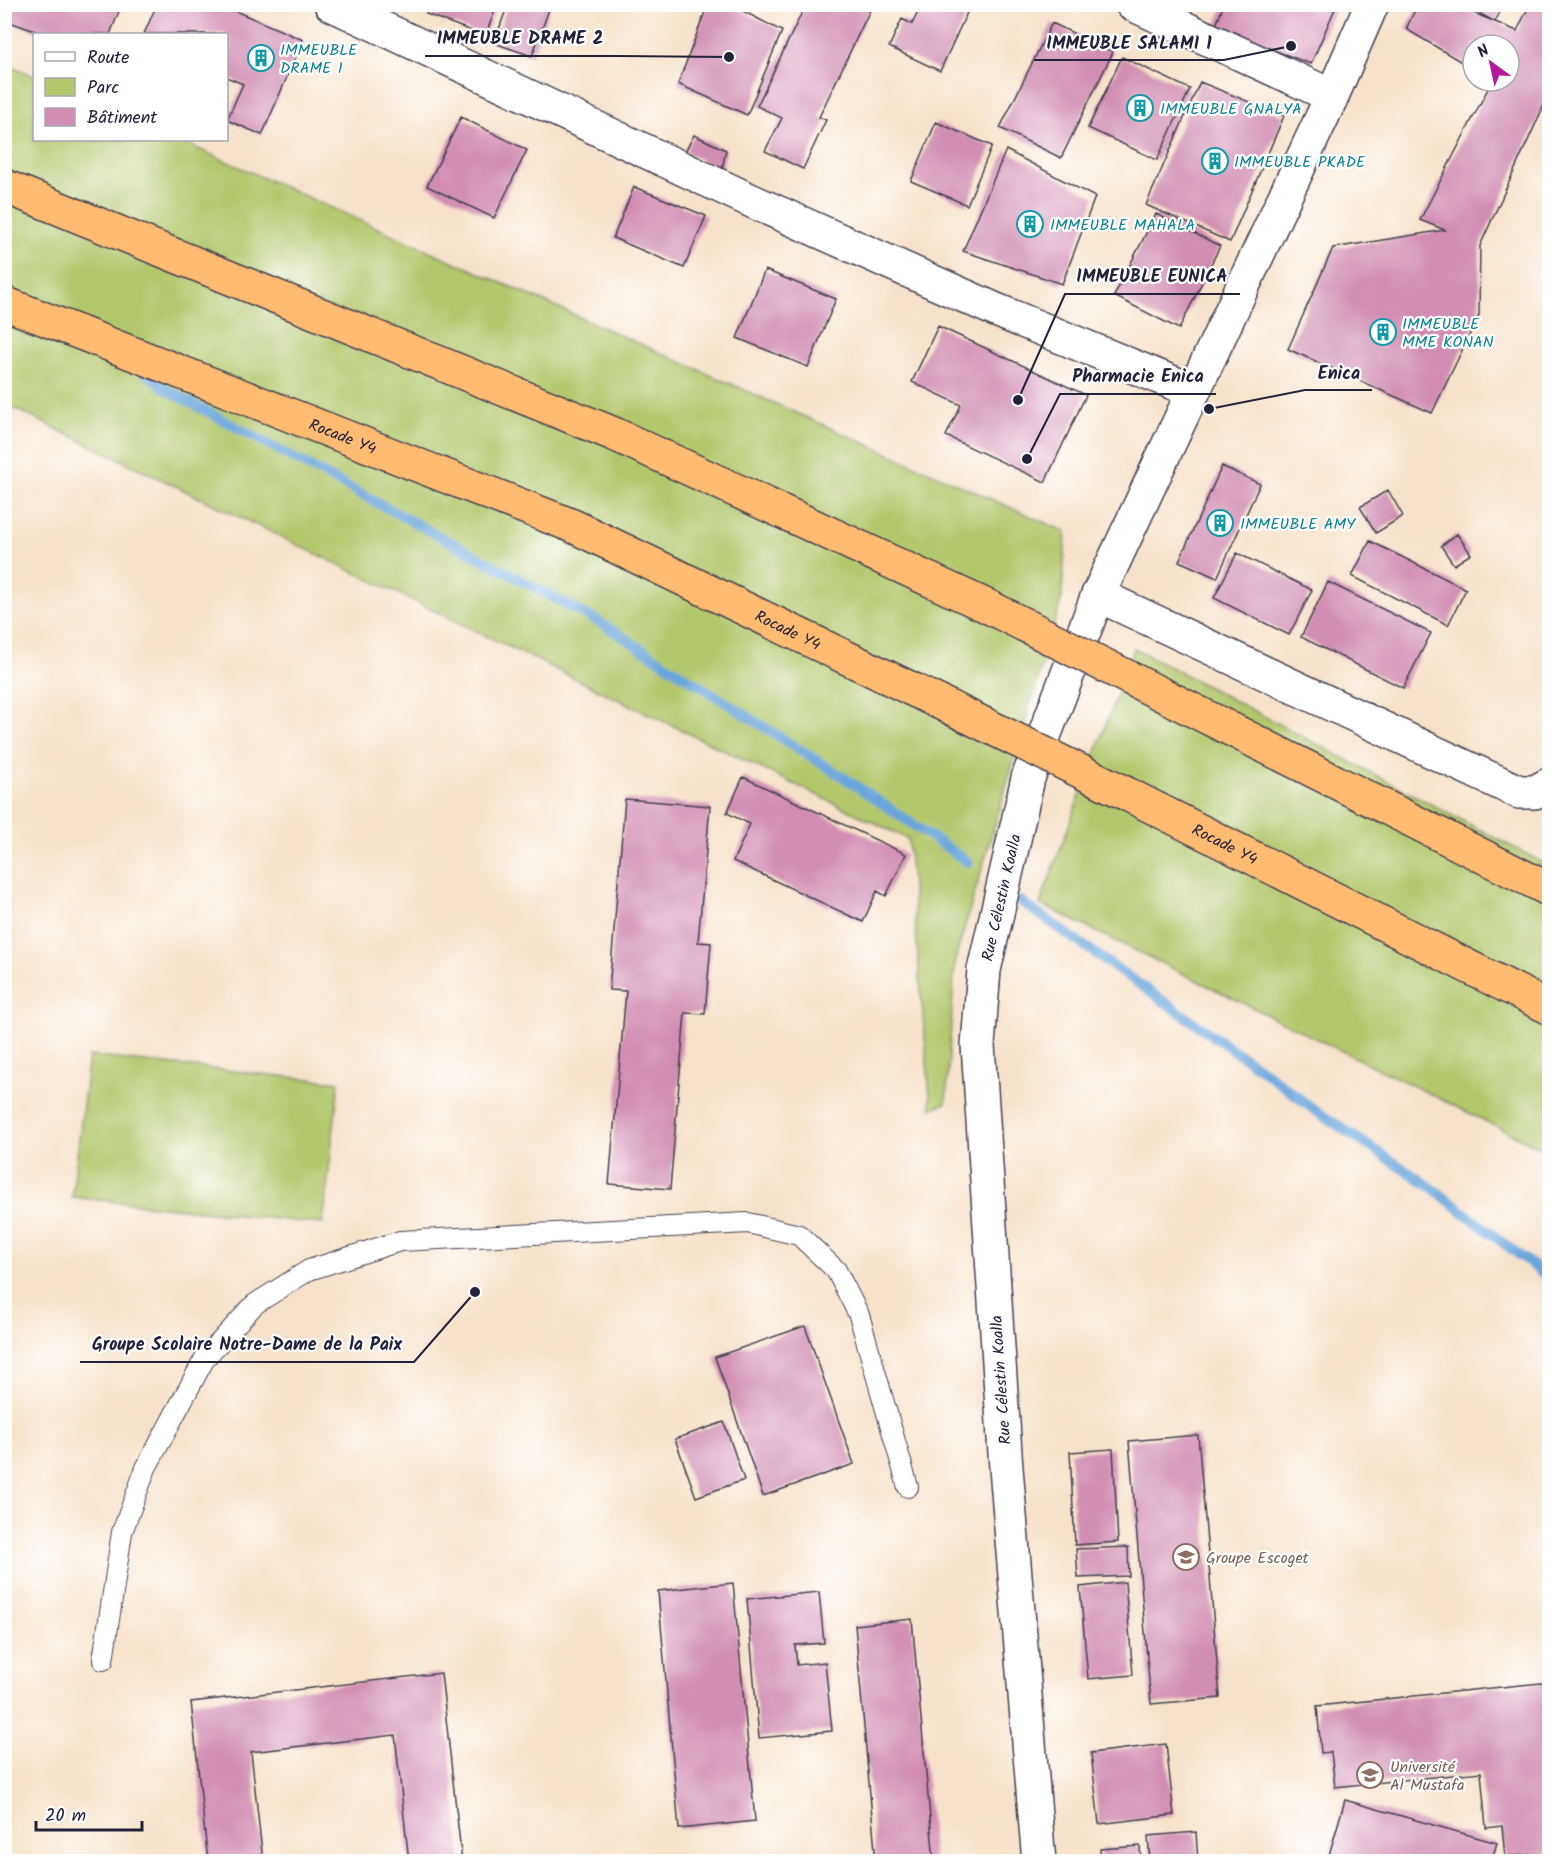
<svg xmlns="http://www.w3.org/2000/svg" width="1554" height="1866" viewBox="0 0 1554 1866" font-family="Kalam,sans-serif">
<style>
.green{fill:#b3c76c;stroke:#6a7454;stroke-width:1.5}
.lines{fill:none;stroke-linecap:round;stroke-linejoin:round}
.stream{stroke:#6ba6db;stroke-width:10}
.building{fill:#d18eb2}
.lane-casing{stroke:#423f50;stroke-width:22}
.street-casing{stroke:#423f50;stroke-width:36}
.highway-casing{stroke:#423f50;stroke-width:36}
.lane{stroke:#fff;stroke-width:20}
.street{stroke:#fff;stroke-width:33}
.highway{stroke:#ffbb71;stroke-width:33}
.highway-bridge-casing{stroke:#423f50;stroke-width:36;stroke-linecap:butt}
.highway-bridge{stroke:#ffbb71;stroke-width:33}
.labels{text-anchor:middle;stroke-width:4.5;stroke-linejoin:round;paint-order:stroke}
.culture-label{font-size:16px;fill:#0d838f;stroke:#fff;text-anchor:start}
.street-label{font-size:16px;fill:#22223b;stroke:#fff}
.education-label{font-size:16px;fill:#785e54;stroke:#fff;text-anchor:start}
.leader{fill:none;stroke:#22223b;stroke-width:2}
.callout-dot{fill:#22223b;stroke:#fff;stroke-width:2}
.callout-label{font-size:18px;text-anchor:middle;font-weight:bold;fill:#22223b;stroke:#fff;stroke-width:4.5;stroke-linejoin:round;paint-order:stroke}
</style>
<rect width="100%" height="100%" fill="#fff"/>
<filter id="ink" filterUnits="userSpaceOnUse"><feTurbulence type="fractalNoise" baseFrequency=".0167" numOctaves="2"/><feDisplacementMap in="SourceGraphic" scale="12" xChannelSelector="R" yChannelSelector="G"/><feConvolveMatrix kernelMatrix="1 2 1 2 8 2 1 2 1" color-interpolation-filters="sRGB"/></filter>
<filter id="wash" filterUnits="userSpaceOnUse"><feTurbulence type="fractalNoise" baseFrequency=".008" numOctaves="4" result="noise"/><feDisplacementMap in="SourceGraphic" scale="24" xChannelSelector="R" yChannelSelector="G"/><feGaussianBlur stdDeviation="1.35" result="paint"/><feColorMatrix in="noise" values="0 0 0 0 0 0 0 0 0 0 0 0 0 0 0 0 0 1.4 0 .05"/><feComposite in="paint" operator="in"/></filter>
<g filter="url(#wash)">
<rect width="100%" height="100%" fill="#f6e2ca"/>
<path class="green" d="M4 63 34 76V140H178L1066 532 1062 597 955 960 946 1103 931 1109 908 839 5 404Z
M1134 648 1549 866V1152L1040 904Z
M89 1056 339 1082 323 1224 72 1197Z"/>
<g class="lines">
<path class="stream" d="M142 370 167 390 601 623 849 781 968 862
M1020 901 1265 1072 1316 1111 1431 1187 1550 1279"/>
</g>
<g id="blocks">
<path class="building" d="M4 4H122L110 34H43L4 20Z
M157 4H219L303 40 262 135 227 120 243 84 226 77V34H144Z
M429 4H486L496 8 485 36 426 14Z
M508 4H551L532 56 494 43Z
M708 4H729L782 31 747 115 678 84Z
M806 4H859L870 10 819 117 826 120 803 169 765 151 782 118 757 106Z
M922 4H971L940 71 889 47 902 19 912 24Z
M1224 4H1337L1311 64 1215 28Z
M1418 4H1452L1517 31 1530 4H1550V92L1480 246 1479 315 1432 413 1288 349 1333 248 1445 230 1420 220 1492 81H1509V45H1473V69L1406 29Z
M1463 4H1504L1495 22Z
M1052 23 1113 52 1061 158 1000 128Z
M1122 57 1190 89 1157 160 1088 128Z
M1200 82 1284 116 1230 242 1146 205Z
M461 117 527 150 494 218 427 186Z
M936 122 992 146 967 205 911 181Z
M694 135 726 150 722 170 685 152Z
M1006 150 1095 197 1062 284 963 251Z
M634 187 706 216 684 268 613 238Z
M1156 214 1220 246 1179 329 1114 296Z
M765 270 836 299 808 367 737 338Z
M938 326 1086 395 1045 482 946 436 961 405 912 382Z
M1222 466 1260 484 1217 578 1179 561Z
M1388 490 1403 516 1376 533 1360 507Z
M1457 534 1471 554 1454 565 1441 546Z
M1370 541 1466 589 1448 625 1352 576Z
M1237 553 1312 590 1289 635 1214 598Z
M1328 582 1431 633 1403 688 1301 637Z
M743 777 906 854 886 896 877 891 863 922 733 861 750 824 727 813Z
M625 799 710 806 698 942 711 943 705 1014 685 1013 670 1189 609 1184 626 991 609 990Z
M805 1326 854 1464 763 1496 715 1357Z
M724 1422 744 1480 696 1497 675 1439Z
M1198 1435 1220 1698 1151 1704 1129 1441Z
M1113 1449 1118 1542 1075 1545 1070 1452Z
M1128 1547 1129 1576 1078 1578 1076 1549Z
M1125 1582 1133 1675 1088 1679 1080 1587Z
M733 1583 755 1821 679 1829 658 1591Z
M819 1592 824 1643 795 1645 797 1665 825 1662 832 1731 759 1738 747 1599Z
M912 1619 934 1862H876L855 1625Z
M441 1673 462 1862H409L395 1735 251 1752 263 1862H208L191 1702Z
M1550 1682V1853L1505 1857 1502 1826 1486 1828 1481 1772 1335 1787 1331 1752 1321 1753 1317 1706Z
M1166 1744 1174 1815 1099 1824 1091 1753Z
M1345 1800 1497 1843 1491 1862H1327Z
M1196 1832 1198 1862H1150L1148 1836Z
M1140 1846 1141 1862H1101L1100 1849Z"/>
</g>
</g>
<g filter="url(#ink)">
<use href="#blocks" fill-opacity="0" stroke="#423f50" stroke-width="1.5"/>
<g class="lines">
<defs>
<path id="lane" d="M103 1660 122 1532 146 1468 205 1358 255 1304 309 1270 400 1241 748 1223 799 1235 836 1270 859 1315 908 1487"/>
<g id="street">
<path d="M331 4 754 202 996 310 1193 391"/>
<path d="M1132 4 1332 96"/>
<path d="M1098 595 1519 792H1535L1550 784"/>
<path id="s1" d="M1039 1862 1006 1468 978 1045 984 970 1028 778 1098 595 1332 96 1372 4"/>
</g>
<g id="highway">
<path d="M4 186 614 434 991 608"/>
<path id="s2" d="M4 303 573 526 947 706"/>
<path d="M1167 697 1550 890"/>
<path id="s3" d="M1127 794 1550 1008"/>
</g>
</defs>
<use href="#lane" class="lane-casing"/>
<use href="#street" class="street-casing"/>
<use href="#highway" class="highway-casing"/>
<use href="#lane" class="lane"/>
<use href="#street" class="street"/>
<use href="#highway" class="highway"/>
<defs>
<path id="highway-bridge" d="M991 608 1167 697
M947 706 1127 794"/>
</defs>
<use href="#highway-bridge" class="highway-bridge-casing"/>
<use href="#highway-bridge" class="highway-bridge"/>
</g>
</g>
<defs>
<symbol id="building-ring" viewBox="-11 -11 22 22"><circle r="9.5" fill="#fff" stroke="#0f9aa8" stroke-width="1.5"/><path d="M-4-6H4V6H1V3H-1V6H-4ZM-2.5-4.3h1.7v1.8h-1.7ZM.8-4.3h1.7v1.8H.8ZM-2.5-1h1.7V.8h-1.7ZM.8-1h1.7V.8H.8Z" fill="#0f9aa8"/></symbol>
<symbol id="school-ring" viewBox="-11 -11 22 22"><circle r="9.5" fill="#fff" stroke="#8d6e63" stroke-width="1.5"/><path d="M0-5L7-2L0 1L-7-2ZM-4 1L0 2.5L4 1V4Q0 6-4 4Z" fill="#8d6e63"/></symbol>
<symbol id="university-ring" viewBox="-11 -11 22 22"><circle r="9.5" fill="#fff" stroke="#8d6e63" stroke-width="1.5"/><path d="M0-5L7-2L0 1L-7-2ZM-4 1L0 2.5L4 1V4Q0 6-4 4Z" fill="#8d6e63"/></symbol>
</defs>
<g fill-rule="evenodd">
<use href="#building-ring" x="246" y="43" width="30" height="30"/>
<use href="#building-ring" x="1125" y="93" width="30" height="30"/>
<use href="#building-ring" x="1200" y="146" width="30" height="30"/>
<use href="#building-ring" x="1015" y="209" width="30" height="30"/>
<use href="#building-ring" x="1368" y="317" width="30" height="30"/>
<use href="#building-ring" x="1205" y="508" width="30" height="30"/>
<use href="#school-ring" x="1171" y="1542" width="30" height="30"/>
<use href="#university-ring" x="1355" y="1760" width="30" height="30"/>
</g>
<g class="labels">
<g class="culture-label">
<text x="280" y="55">IMMEUBLE<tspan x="280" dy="18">DRAME 1</tspan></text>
<text x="1160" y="114">IMMEUBLE GNALYA</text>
<text x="1234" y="167">IMMEUBLE PKADE</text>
<text x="1050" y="230">IMMEUBLE MAHALA</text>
<text x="1402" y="329">IMMEUBLE<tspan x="1402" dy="18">MME KONAN</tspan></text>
<text x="1240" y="529">IMMEUBLE AMY</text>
</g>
<g class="street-label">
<text dy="6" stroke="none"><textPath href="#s2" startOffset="364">Rocade Y4</textPath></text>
<text dy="6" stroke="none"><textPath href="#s2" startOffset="850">Rocade Y4</textPath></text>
<text dy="6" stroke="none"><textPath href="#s3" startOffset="110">Rocade Y4</textPath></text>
<text dy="6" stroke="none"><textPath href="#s1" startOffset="969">Rue Célestin Koalla</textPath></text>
<text transform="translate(1000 1380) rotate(-94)" y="6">Rue Célestin Koalla</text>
</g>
<g class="education-label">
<text x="1206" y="1563">Groupe Escoget</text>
<text x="1390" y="1772">Université<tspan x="1390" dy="18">Al Mustafa</tspan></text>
</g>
</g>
<path class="leader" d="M729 57L616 56H425M1291 46L1224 60H1034M1018 400L1065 294H1240M1209 409L1305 390H1372M1027 459L1060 394H1216M475 1292L414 1362H80"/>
<g class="callout-dot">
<circle cx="729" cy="57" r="6"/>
<circle cx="1291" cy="46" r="6"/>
<circle cx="1018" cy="400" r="6"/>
<circle cx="1209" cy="409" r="6"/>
<circle cx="1027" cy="459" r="6"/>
<circle cx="475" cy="1292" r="6"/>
</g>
<g class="callout-label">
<text x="520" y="44">IMMEUBLE DRAME 2</text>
<text x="1129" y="49">IMMEUBLE SALAMI 1</text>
<text x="1152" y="282">IMMEUBLE EUNICA</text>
<text x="1339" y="379">Enica</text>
<text x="1138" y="382">Pharmacie Enica</text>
<text x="247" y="1350">Groupe Scolaire Notre-Dame de la Paix</text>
</g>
<rect width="1554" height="1866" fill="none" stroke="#fff" stroke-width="24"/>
<rect x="33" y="33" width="195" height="108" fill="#ffffff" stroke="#a7a7b1" stroke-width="1.5"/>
<rect x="45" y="52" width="30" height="9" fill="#ffffff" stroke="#a7a7b1" stroke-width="1.5"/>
<text x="87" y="63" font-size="18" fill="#22223b">Route</text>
<rect x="45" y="78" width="30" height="18" fill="#b3c76c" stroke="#a7a7b1" stroke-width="1.5"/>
<text x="87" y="93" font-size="18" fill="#22223b">Parc</text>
<rect x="45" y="108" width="30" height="18" fill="#d18eb2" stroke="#a7a7b1" stroke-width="1.5"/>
<text x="87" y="123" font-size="18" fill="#22223b">Bâtiment</text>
<g transform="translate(1491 63) rotate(327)"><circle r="28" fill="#ffffff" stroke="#a7a7b1" stroke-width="1.5"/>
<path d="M0-4.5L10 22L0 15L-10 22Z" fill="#b5179e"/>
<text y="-9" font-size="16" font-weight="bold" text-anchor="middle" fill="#22223b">N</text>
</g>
<path d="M36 1821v9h106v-9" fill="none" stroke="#22223b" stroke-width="3"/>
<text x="45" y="1821" font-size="18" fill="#22223b" stroke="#ffffff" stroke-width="4.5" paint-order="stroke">20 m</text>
</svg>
